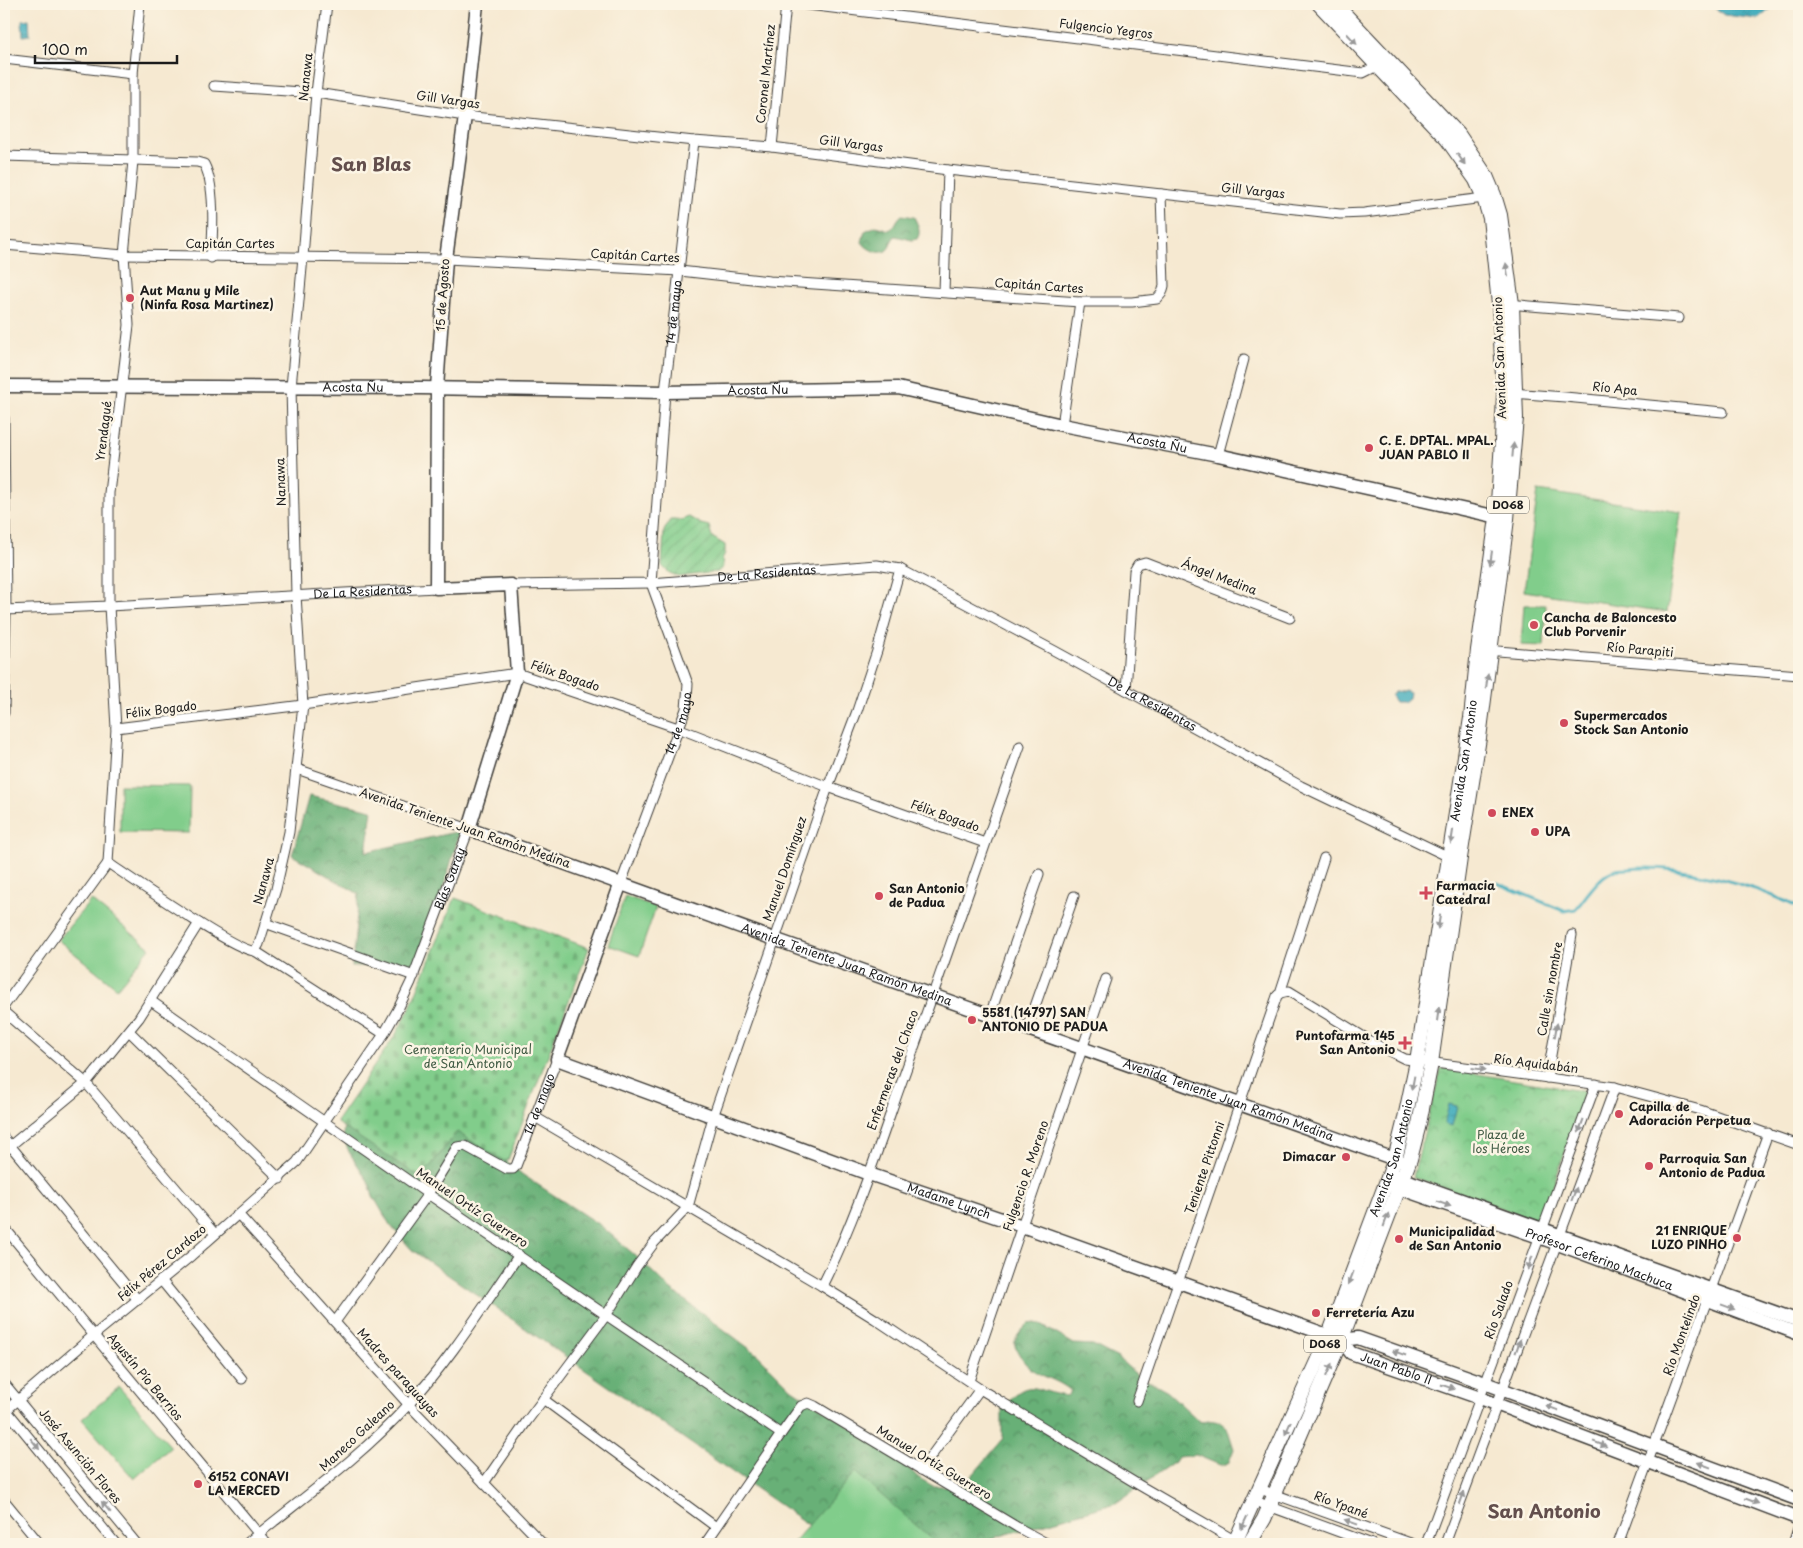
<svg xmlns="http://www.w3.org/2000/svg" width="1803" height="1548" viewBox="0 0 1803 1548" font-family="'Playpen Sans',sans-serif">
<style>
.forest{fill:url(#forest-crowns);stroke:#42664a}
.cemetery{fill:url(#cemetery-stones);stroke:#4e7454}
.park{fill:url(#park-crowns);stroke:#4e7454}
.garden{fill:url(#garden-furrows);stroke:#4e7454}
.pitch{fill:#81cd8b;stroke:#4e7454}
.water{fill:url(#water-ripples);stroke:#2c646c}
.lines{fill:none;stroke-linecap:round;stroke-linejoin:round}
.stream{stroke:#3dabbb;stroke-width:3}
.street-casing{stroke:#3d3b37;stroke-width:11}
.secondary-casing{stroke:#3d3b37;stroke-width:15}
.primary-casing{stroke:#3d3b37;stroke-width:16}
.street{stroke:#fff;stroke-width:9}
.secondary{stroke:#fff;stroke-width:12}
.primary{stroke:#fff;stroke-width:14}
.oneway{fill:#999}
.poi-dot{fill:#d1495b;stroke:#fcf5e5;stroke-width:2}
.labels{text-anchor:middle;stroke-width:5;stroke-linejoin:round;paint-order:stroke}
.shield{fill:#fcf5e5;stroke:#5f5d58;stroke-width:1}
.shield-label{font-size:11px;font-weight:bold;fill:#1c1c1c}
.street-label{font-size:12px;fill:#1c1c1c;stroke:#fcf5e5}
.poi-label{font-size:12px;font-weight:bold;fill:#1c1c1c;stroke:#fcf5e5;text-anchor:start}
.park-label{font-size:12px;fill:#3f5a43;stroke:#fcf5e5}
.district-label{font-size:18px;font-weight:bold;fill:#634f4d;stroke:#fcf5e5}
</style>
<defs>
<pattern id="forest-crowns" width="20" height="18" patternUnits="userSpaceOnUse" patternTransform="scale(1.25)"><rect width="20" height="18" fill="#68b077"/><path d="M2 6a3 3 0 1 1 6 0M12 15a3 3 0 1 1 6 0" fill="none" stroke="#558e61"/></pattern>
<pattern id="cemetery-stones" width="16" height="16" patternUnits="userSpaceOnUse" patternTransform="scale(1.25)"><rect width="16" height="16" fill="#81cd8b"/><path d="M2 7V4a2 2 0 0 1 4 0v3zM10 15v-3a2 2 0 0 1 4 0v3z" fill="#6faf77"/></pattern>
<pattern id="park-crowns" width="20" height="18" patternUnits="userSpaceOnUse" patternTransform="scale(1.25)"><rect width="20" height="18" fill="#81cd8b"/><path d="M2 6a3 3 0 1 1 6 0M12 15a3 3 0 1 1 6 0" fill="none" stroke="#6faf77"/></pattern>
<pattern id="garden-furrows" width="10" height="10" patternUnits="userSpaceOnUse" patternTransform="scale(1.25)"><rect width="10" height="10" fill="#81cd8b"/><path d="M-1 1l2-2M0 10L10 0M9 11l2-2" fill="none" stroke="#6faf77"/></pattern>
<pattern id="water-ripples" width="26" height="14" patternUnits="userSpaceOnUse" patternTransform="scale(1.25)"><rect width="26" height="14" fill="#3dabbb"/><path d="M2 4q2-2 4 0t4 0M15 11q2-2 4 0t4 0" fill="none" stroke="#328a97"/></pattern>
</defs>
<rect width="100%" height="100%" fill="#fcf5e5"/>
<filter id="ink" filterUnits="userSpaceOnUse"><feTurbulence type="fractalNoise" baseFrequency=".02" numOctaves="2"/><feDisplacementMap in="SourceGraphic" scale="10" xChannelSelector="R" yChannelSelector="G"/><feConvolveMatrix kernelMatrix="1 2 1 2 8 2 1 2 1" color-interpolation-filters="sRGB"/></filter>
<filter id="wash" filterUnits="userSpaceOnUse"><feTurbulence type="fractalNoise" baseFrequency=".0096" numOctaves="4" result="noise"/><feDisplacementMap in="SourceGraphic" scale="20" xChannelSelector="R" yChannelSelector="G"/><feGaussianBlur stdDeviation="1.12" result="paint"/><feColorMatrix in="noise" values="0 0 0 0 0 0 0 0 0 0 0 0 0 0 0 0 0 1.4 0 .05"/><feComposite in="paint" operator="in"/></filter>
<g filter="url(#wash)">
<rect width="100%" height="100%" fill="#f6e9d1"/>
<path class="forest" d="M902 215 914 217C917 223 922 232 917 239L912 240 895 236C891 240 891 247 887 250 880 256 866 249 862 242L865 231 876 226 889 230C896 227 896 219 902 215Z
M309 796 372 810 366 852 460 831 421 966H352L359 894 292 855Z
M388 1077 499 1155 523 1175 601 1226 636 1256 670 1289 758 1355 792 1389 897 1457 919 1478 933 1486H949L965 1484 1004 1438 1002 1437V1408C1031 1374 1034 1392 1067 1396L1071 1391C1053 1375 1031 1378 1019 1354 1016 1349 1013 1344 1016 1339 1018 1334 1024 1328 1028 1324L1036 1323 1043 1326 1074 1344 1093 1345 1118 1358 1137 1375 1168 1392 1200 1422 1207 1420 1221 1422 1227 1427 1234 1449 1228 1464 1220 1465 1196 1455 1178 1457 1175 1462 1116 1503 972 1544H836L412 1250 390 1225 373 1196 368 1181 349 1152 343 1136 344 1120Z"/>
<path class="cemetery" d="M455 898 589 948 508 1160 504 1161 457 1132 421 1178 337 1123 338 1119 396 1034 409 1010Z"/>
<path class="park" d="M1441 1068 1587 1092 1540 1222 1413 1177Z"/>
<path class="garden" d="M689 517 701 524 709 526 712 537 725 545V553L722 559 723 567 718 572C705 573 692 575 679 577L668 572 662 566 664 531 670 520H681Z"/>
<path class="pitch" d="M1538 491 1681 512 1667 612 1524 591Z
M1524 605H1546L1544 646 1521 645Z
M120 785 190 786 189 833 120 832Z
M625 896 656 907 639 956 608 945Z
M91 900 150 948 117 988 58 940Z
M119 1387 171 1447 134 1479 82 1419Z
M855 1472 933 1540 929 1544H792Z"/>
<path class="water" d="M1709 4H1777L1758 19 1724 15Z
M29 19 30 35 23 36 22 20Z
M1395 691 1402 692 1405 691 1410 693 1409 698 1404 702H1395L1391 696Z
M1449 1104 1457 1106 1452 1126 1444 1124Z"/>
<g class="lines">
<path class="stream" d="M1471 882 1497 883 1564 911 1576 909C1585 898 1599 876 1613 871 1617 869 1624 869 1628 869 1677 863 1756 885 1799 908"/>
</g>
</g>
<g filter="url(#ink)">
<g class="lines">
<defs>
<g id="street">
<path d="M800 4 1363 73 1381 64"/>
<path d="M4 59 133 74"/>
<path d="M214 86 316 93 465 116 694 141 772 147 948 170 1340 214 1364 213 1484 198"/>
<path d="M772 147 786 4"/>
<path d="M4 156 197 162 204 164C216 186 213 233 211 258"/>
<path d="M4 245 124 255 446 259 680 271 770 281 1080 302H1132L1157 299 1162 293 1164 286 1161 194"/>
<path d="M944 292 948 170"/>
<path d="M1507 304 1679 318"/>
<path d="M1512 393 1565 397 1723 412"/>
<path d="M4 418 6 610 4 713"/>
<path d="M1062 425 1080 302"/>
<path d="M1218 455 1244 359"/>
<path id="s1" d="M511 585 651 583 877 565 900 569 1055 651 1301 786 1449 857H1454"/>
<path id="s2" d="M4 610 109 606 436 588"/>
<path d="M1486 650 1799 675"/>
<path d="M1126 690 1134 571 1138 564 1145 562 1290 618"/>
<path d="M116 728 303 705 517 673 678 728 828 787 985 843"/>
<path d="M108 863C129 877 238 953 255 951L259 944 276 889 289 832 303 705 296 595 291 387 303 257 316 93 327 4"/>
<path d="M108 863 116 728 109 606V493L129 325 124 255 133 161V74L140 4"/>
<path id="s3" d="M621 883 686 709 688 684 651 583 665 392 694 141"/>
<path d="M265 923 414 976"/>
<path d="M255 951 384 1034"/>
<path d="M1280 993 1289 991 1377 1045 1405 1059 1615 1087 1700 1110 1799 1145"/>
<path d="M151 1001 428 1194 781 1434"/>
<path d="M4 1006 108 863"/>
<path d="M4 1012 86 1083 215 1234"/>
<path d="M990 1015 1039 874"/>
<path d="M1027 1029 1074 896"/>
<path d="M129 1031 280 1179"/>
<path d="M1547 1078 1572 935"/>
<path d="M535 1117 822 1286 875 1319 980 1389 1139 1485 1239 1543"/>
<path d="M4 1138 138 1300"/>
<path d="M4 1151 86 1083 139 1018 199 923"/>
<path d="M239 1215 409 1405 543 1544"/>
<path d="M4 1227 267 1544"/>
<path d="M161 1280 242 1379"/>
<path d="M822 1286C853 1224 875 1158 898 1092 940 977 979 861 1020 746"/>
<path id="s4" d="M335 1322 428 1194 457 1147 465 1146 507 1169H513L516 1166 557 1059"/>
<path d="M969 1381 1106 979"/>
<path d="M4 1383 137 1544"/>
<path d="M543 1399 716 1527"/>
<path d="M1137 1401 1277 996 1280 993 1324 858"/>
<path d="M4 1407 116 1544"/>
<path id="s5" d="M4 1412 94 1335 191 1256 297 1162 384 1034 398 1009 411 982 469 829 297 769"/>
<path d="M921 1470 980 1389"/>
<path d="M484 1483 527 1421 607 1314 637 1266 654 1243 688 1207 713 1117 828 787 857 711 877 651 900 569"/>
<path d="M1260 1489 1413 1544"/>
<path d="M4 1500 40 1544"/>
<path d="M1255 1501 1372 1544"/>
<path d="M246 1544C301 1499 360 1458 408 1405 450 1360 484 1305 519 1255"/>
<path d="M705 1544 781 1434 801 1406 808 1403 815 1406 1017 1527 1048 1544"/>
<path d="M1426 1544 1596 1084"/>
<path d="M1445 1544 1615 1087"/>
<path d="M1618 1544 1768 1133"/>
</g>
<g id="secondary">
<path id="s6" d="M477 4 465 116 446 259 437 388 436 588 511 585 517 673 469 829 774 939 1403 1162"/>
<path id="s7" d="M4 386 421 388 665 392 898 388 1062 425 1218 455 1507 519"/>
<path id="s8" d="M621 883 557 1059 869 1174 1022 1226 1341 1340 1358 1338 1485 1383 1799 1500"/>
<path d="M1395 1175 1414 1183 1799 1321"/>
<path id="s9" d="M1390 1185 1539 1237 1799 1334"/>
<path id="s10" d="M1341 1340 1351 1353 1480 1398 1799 1519"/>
<path d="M1795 1544 1799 1532"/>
</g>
<g id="primary">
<path id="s11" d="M1234 1544 1329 1335 1395 1159 1404 1123 1417 1061 1471 718 1478 650 1497 518 1502 441 1504 394 1499 304 1490 218 1484 198 1476 180 1447 139 1319 4"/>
<path d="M1249 1544 1264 1519 1341 1340 1410 1159 1419 1124 1431 1063 1460 858 1479 738 1507 519 1516 418 1512 304 1500 215 1494 195 1486 176 1458 134 1335 4"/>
</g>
</defs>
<use href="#street" class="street-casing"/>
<use href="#secondary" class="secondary-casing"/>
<use href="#primary" class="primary-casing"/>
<use href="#street" class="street"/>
<use href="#secondary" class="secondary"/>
<use href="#primary" class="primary"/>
</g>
<defs><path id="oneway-solid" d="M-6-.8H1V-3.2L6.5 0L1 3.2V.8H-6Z" transform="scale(1.25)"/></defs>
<g class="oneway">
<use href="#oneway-solid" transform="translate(1352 39) rotate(47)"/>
<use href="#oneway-solid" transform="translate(1461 159) rotate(55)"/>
<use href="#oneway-solid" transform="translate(1507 270) rotate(-98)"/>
<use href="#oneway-solid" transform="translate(1513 450) rotate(-85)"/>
<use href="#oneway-solid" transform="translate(1491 558) rotate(98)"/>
<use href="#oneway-solid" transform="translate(1487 681) rotate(-82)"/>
<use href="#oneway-solid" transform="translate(1452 837) rotate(99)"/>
<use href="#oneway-solid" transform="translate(1439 922) rotate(99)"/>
<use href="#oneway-solid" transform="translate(1438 1014) rotate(-82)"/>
<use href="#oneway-solid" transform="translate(1556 1030) rotate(-80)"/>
<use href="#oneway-solid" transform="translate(1479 1069) rotate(7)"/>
<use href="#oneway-solid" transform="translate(1413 1083) rotate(101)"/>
<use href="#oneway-solid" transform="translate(1581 1126) rotate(110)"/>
<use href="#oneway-solid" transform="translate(1574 1194) rotate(-69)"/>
<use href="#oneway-solid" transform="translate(1444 1204) rotate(19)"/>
<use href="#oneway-solid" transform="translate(1386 1220) rotate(-70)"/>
<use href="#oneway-solid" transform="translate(1530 1263) rotate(110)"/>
<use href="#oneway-solid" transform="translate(1351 1278) rotate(111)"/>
<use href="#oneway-solid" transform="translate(1728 1307) rotate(20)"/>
<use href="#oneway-solid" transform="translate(1518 1346) rotate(-70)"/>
<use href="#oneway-solid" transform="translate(1399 1353) rotate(-161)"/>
<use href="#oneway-solid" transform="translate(1329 1370) rotate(-66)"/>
<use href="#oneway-solid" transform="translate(1448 1387) rotate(19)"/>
<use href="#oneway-solid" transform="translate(1552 1408) rotate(-160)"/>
<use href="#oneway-solid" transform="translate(1288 1428) rotate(114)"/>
<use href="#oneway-solid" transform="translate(35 1444) rotate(51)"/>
<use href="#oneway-solid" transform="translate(1600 1444) rotate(21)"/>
<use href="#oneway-solid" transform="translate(1704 1465) rotate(-159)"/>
<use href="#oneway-solid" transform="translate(1462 1498) rotate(-70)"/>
<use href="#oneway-solid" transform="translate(1752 1501) rotate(21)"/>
<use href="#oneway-solid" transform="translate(106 1507) rotate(-130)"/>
<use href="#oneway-solid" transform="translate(1351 1522) rotate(-160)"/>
<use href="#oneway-solid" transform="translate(1244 1523) rotate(115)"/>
</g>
</g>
<g class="poi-dot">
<circle cx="130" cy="298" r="5"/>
<circle cx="1369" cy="448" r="5"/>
<circle cx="1534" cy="625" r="5"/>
<circle cx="1564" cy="723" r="5"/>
<circle cx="1492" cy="813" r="5"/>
<circle cx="1535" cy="832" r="5"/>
<path d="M1423.5 885.5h5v5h5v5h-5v5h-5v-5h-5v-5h5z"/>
<circle cx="879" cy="896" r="5"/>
<circle cx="972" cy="1020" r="5"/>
<path d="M1402.5 1035.5h5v5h5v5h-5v5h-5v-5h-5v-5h5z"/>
<circle cx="1619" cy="1114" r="5"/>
<circle cx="1346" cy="1157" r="5"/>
<circle cx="1649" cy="1166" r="5"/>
<circle cx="1737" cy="1238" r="5"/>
<circle cx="1399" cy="1239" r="5"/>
<circle cx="1316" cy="1313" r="5"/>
<circle cx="198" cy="1484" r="5"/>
</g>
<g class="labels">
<g class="shield">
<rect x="1487" y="496.5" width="42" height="17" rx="4"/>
<rect x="1304" y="1335.5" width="42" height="17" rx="4"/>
</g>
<g class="shield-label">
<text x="1508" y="509">D068</text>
<text x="1325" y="1348">D068</text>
</g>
<g class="street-label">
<text transform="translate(1106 29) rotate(7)" y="4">Fulgencio Yegros</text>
<text transform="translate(766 74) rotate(-84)" y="4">Coronel Martínez</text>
<text transform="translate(306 77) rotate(-84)" y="4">Nanawa</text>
<text transform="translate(448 100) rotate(8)" y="4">Gill Vargas</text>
<text transform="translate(851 144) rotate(7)" y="4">Gill Vargas</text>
<text transform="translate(1253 191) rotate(6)" y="4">Gill Vargas</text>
<text x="230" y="248">Capitán Cartes</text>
<text transform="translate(635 256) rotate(3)" y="4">Capitán Cartes</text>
<text transform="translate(1039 286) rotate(4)" y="4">Capitán Cartes</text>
<text transform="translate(443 295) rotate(-86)" y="4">15 de Agosto</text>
<text dy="4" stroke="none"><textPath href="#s3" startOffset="590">14 de mayo</textPath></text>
<text transform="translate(1500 358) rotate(-92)" y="4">Avenida San Antonio</text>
<text dy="4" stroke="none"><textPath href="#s7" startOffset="349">Acosta Ñu</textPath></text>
<text transform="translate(1615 389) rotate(6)" y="4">Río Apa</text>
<text dy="4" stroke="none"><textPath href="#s7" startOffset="754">Acosta Ñu</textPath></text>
<text transform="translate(104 431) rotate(-83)" y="4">Yrendagué</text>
<text dy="4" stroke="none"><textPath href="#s7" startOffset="1159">Acosta Ñu</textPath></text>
<text transform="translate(281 482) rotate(-92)" y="4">Nanawa</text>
<text dy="4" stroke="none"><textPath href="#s1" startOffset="256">De La Residentas</textPath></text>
<text transform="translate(1219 577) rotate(21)" y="4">Ángel Medina</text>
<text dy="4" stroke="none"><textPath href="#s2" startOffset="359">De La Residentas</textPath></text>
<text transform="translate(1640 650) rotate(5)" y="4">Río Parapiti</text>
<text transform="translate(565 676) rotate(19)" y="4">Félix Bogado</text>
<text dy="4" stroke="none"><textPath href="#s1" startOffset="676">De La Residentas</textPath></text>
<text transform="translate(161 710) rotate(-7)" y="4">Félix Bogado</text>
<text dy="4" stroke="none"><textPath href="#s3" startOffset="170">14 de mayo</textPath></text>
<text dy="4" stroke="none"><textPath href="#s11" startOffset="822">Avenida San Antonio</textPath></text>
<text transform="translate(945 816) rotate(20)" y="4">Félix Bogado</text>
<text transform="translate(465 828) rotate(19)" y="4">Avenida Teniente Juan Ramón Medina</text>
<text transform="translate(785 869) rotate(-71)" y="4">Manuel Domínguez</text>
<text dy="4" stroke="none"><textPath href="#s5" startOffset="709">Blás Garay</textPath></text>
<text transform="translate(264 881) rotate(-75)" y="4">Nanawa</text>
<text dy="4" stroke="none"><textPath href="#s6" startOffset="1314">Avenida Teniente Juan Ramón Medina</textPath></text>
<text transform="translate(1550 989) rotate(-80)" y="4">Calle sin nombre</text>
<text transform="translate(1536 1064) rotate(7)" y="4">Río Aquidabán</text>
<text transform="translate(893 1070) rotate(-70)" y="4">Enfermeras del Chaco</text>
<text dy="4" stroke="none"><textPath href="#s6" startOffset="1719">Avenida Teniente Juan Ramón Medina</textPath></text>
<text dy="4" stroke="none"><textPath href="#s4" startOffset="346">14 de mayo</textPath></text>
<text dy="4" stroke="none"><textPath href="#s11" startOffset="418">Avenida San Antonio</textPath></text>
<text transform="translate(1205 1168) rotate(-71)" y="4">Teniente Pittonni</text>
<text transform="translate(1026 1176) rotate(-71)" y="4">Fulgencio R. Moreno</text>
<text dy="4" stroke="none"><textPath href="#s8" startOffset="604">Madame Lynch</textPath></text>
<text transform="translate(472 1208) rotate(34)" y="4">Manuel Ortíz Guerrero</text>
<text dy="4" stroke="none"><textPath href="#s9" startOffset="222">Profesor Ceferino Machuca</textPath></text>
<text transform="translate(162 1263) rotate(-40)" y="4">Félix Pérez Cardozo</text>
<text transform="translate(1499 1310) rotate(-70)" y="4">Río Salado</text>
<text transform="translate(1682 1335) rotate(-70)" y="4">Río Montelindo</text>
<text dy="4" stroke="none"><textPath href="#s10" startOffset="64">Juan Pablo II</textPath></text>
<text transform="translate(398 1373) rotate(48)" y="4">Madres paraguayas</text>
<text transform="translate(145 1377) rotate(50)" y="4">Agustín Pío Barrios</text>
<text transform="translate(357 1436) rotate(-43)" y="4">Maneco Galeano</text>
<text transform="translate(80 1456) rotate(50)" y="4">José Asunción Flores</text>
<text transform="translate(934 1463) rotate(31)" y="4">Manuel Ortíz Guerrero</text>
<text transform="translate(1341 1505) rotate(20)" y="4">Río Ypané</text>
</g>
<g class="poi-label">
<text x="140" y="295">Aut Manu y Mile<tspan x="140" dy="14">(Ninfa Rosa Martinez)</tspan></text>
<text x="1379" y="445">C. E. DPTAL. MPAL.<tspan x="1379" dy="14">JUAN PABLO II</tspan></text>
<text x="1544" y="622">Cancha de Baloncesto<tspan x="1544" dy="14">Club Porvenir</tspan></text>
<text x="1574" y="720">Supermercados<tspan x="1574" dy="14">Stock San Antonio</tspan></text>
<text x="1502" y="817">ENEX</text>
<text x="1545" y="836">UPA</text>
<text x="1436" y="890">Farmacia<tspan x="1436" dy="14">Catedral</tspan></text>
<text x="889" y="893">San Antonio<tspan x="889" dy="14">de Padua</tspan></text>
<text x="982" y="1017">5581 (14797) SAN<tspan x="982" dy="14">ANTONIO DE PADUA</tspan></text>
<text x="1395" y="1040" text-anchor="end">Puntofarma 145<tspan x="1395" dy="14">San Antonio</tspan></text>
<text x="1629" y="1111">Capilla de<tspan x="1629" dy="14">Adoración Perpetua</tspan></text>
<text x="1336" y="1161" text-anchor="end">Dimacar</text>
<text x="1659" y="1163">Parroquia San<tspan x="1659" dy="14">Antonio de Padua</tspan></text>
<text x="1727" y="1235" text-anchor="end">21 ENRIQUE<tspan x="1727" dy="14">LUZO PINHO</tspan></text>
<text x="1409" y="1236">Municipalidad<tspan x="1409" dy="14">de San Antonio</tspan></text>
<text x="1326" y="1317">Ferretería Azu</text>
<text x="208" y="1481">6152 CONAVI<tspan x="208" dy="14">LA MERCED</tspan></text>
</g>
<g class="park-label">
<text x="468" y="1054">Cementerio Municipal<tspan x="468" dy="14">de San Antonio</tspan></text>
<text x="1501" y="1139">Plaza de<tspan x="1501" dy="14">los Héroes</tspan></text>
</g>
<g class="district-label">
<text x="371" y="171">San Blas</text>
<text x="1544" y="1518">San Antonio</text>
</g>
</g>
<rect width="1803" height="1548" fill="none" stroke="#fcf5e5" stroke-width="20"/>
<path d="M35 55v8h142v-8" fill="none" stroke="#1c1c1c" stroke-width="2.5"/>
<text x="42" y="55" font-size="15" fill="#1c1c1c" stroke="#fcf5e5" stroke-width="4" paint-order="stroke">100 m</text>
</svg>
